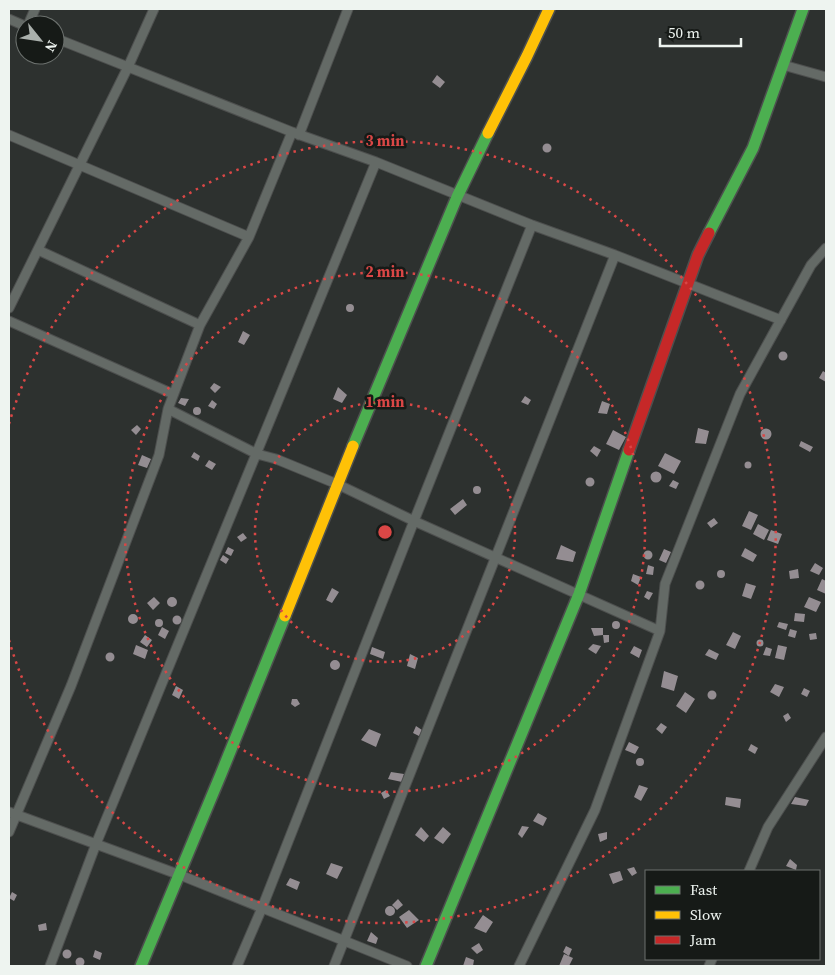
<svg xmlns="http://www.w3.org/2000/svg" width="835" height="975" viewBox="0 0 835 975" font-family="'Source Serif 4',serif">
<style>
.building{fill:#948d92}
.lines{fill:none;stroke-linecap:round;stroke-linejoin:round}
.street-casing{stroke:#4d4f4e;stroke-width:11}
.fast-casing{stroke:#4d4f4e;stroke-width:14}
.slow-casing{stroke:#4d4f4e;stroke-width:14}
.jam-casing{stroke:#4d4f4e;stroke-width:14}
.street{stroke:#646a66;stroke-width:9}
.fast{stroke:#4caf50;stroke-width:11}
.slow{stroke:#ffc107;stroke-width:11}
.jam{stroke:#c62828;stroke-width:11}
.ring{fill:none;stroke:#da4746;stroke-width:2.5;stroke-dasharray:2.5 5}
.centre{fill:#da4746;stroke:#161a17;stroke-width:2.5}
.ring-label{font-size:15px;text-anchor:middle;font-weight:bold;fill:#da4746;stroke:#161a17;stroke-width:5;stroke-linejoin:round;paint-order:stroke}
</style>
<rect width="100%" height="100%" fill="#2d312f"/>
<path class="building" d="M437 75 445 82 440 88 432 82Z
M542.5 148a4.5 4.5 0 1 1 9 0a4.5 4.5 0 1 1-9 0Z
M346 308a4 4 0 1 1 8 0a4 4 0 1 1-8 0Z
M243 331 250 335 244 345 238 342Z
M778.5 356a4.5 4.5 0 1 1 9 0a4.5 4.5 0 1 1-9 0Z
M823 371 826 373V382L819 378Z
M214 383 221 387 215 393 210 388Z
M338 387 347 395 342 403 333 399Z
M525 396 531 400 528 405 521 402Z
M181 398 189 399 185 406 178 403Z
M212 400 217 404 214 409 208 406Z
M602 401 610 404 607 414 598 413Z
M193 411a4 4 0 1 1 8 0a4 4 0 1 1-8 0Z
M137 425 141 429 136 435 131 430Z
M698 428 709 431 706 444 695 443Z
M760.5 434a5.5 5.5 0 1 1 11 0a5.5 5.5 0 1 1-11 0Z
M613 430 626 437 619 450 606 444Z
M801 441 813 447 810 452 799 446Z
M594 446 601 450 597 457 590 451Z
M194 452 200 456 198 461 191 457Z
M665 453 681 461 674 474 658 466Z
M142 455 151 459 147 468 138 465Z
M209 460 216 464 212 470 205 466Z
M744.5 465a3.5 3.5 0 1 1 7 0a3.5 3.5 0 1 1-7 0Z
M650.5 477a5.5 5.5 0 1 1 11 0a5.5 5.5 0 1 1-11 0Z
M585.5 482a4.5 4.5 0 1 1 9 0a4.5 4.5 0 1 1-9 0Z
M673 480 679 483 676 489 669 486Z
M473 490a4 4 0 1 1 8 0a4 4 0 1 1-8 0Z
M463 499 467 505 455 515 450 509Z
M749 511 758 515 751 530 742 526Z
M714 518 718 523 711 528 707 523Z
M758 524 769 530 764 540 753 534Z
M771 530 782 534 778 544 767 540Z
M243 533 247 538 241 542 237 537Z
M561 545 576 552 573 562 556 559Z
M228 547 234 550 231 556 225 553Z
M745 548 757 555 753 562 741 556Z
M664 549 671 552 666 563 659 560Z
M643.5 555a4.5 4.5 0 1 1 9 0a4.5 4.5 0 1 1-9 0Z
M223 555 229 559 226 564 220 560Z
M815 563 823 568 819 575 810 571Z
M648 565 654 567 653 575 646 574Z
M798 569 799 578 790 579 789 571Z
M717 574a4 4 0 1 1 8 0a4 4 0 1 1-8 0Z
M633 574 641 577 638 585 631 581Z
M822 579 826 581V594L817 590Z
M695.5 585a4.5 4.5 0 1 1 9 0a4.5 4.5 0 1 1-9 0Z
M746 583 756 586 751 599 742 596Z
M332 588 339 592 332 603 326 600Z
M647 591 653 593 649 600 644 597Z
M167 602a5 5 0 1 1 10 0a5 5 0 1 1-10 0Z
M154 597 160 603 153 610 147 603Z
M809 597 821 602 816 612 804 607Z
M795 613 805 614 804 622 794 621Z
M128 619a5 5 0 1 1 10 0a5 5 0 1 1-10 0Z
M172.5 620a4.5 4.5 0 1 1 9 0a4.5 4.5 0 1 1-9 0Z
M155 623a4 4 0 1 1 8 0a4 4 0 1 1-8 0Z
M612 625a4 4 0 1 1 8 0a4 4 0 1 1-8 0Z
M779 622 788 624 786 630 777 627Z
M162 627 169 631 165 639 158 635Z
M591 628H603V635L594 636Z
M790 629 797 631 795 638 788 636Z
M733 632 741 636 735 649 726 645Z
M816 633 817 639 810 640 809 634Z
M145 635 152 640 147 647 140 642Z
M603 635H609V642L604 643Z
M756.5 643a3.5 3.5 0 1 1 7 0a3.5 3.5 0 1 1-7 0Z
M593 644 601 646 596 654 588 649Z
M136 645 148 650 145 659 133 654Z
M778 645 787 647 784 660 775 658Z
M634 646 642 650 639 658 630 653Z
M372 647 385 652 383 659 370 654Z
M766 647 772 649 770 656 763 655Z
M709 649 719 654 716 660 705 655Z
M105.5 657a4.5 4.5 0 1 1 9 0a4.5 4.5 0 1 1-9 0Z
M410 654 418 658 415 669 407 666Z
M330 665a5 5 0 1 1 10 0a5 5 0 1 1-10 0Z
M664 671 678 676 674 691 661 687Z
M775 684 784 687 779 697 770 692Z
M176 686 183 690 179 699 172 695Z
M804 688 810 691 807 697 801 694Z
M707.5 695a4.5 4.5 0 1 1 9 0a4.5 4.5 0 1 1-9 0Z
M685 692 695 699 686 713 676 706Z
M292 699H297L300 704 295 707 291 704Z
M788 713 791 718 786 722 783 716Z
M661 723 667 727 662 734 656 729Z
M416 726 422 730 419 736 413 733Z
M369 729 381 734 376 747 361 740Z
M629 742 639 747 635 754 625 750Z
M751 744 758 748 755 754 748 750Z
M636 762a4 4 0 1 1 8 0a4 4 0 1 1-8 0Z
M391 772 404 774 402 782 388 779Z
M639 785 648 788 641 801 634 797Z
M386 790 390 796 384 799 381 793Z
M726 797 741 799 740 808 725 805Z
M795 797 809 800 806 806 791 804Z
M538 813 547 818 543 826 533 821Z
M522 826 529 827 522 838 518 834Z
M421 827 429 836 424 842 415 835Z
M443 827 451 834 443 844 434 838Z
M607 832V839L600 842 598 834Z
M790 859 797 865 796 870 786 866Z
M331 863 343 867 337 879 326 874Z
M634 867 637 873 632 876 627 869Z
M620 871 623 880 613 884 609 874Z
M290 878 300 882 297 890 286 885Z
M12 892 17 895 14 901 9 898Z
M398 899 403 905 397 910 392 905Z
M385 911a5 5 0 1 1 10 0a5 5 0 1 1-10 0Z
M409 910 419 920 407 928 399 917Z
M483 915 493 922 486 933 474 928Z
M46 923 47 930 39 931 38 925Z
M371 932 378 938 376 944 367 941Z
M479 943 483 950 477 954 471 948Z
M566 946 572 949 569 956 563 952Z
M62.5 954a4.5 4.5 0 1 1 9 0a4.5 4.5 0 1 1-9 0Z
M95 950 102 953 100 960 93 957Z
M564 954 573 958 569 966H559Z
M466 957 474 960 473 966H463Z
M75.5 962a4.5 4.5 0 1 1 9 0a4.5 4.5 0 1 1-9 0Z"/>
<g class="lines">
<defs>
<path id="street" d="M9 19 25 26
M28 25 35 9
M55 38 292 132 376 162 532 225 615 255 781 320
M783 65 826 77
M9 135 249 237
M299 135 348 9
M38 250 200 325
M9 308 128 67 154 9
M9 321 173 394
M168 409 257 454 276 459 337 484 414 521 660 631
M9 812 180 875 407 966
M9 832 71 686 159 455 168 409 200 325 249 237 292 132
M749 871 768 827 826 737
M50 966 96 844 376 162
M237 966 262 908 414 521 532 225
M334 966 615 255
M519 966 595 810 660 631 665 584 740 394 811 265 826 248
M709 966 712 959"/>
<path id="fast" d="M709 233 753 148 803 9
M353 446 457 197 488 133
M141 966 221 774 285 616
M426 966 579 594 629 450"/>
<path id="slow" d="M488 133 527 56 549 9
M285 616 353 446"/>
<path id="jam" d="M629 450 698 255 709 233"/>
</defs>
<use href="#street" class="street-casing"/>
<use href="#fast" class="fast-casing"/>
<use href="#slow" class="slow-casing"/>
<use href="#jam" class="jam-casing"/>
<use href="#street" class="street"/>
<use href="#fast" class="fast"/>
<use href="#slow" class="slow"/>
<use href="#jam" class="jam"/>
</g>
<g class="ring">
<circle cx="385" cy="532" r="130"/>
<circle cx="385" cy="532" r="260"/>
<path d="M9 424A391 391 0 1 1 9 640"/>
</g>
<circle cx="385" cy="532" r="8" class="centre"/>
<g class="ring-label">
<text x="385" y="146">3 min</text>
<text x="385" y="277">2 min</text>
<text x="385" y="407">1 min</text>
</g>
<rect width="835" height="975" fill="none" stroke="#eef4f0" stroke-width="20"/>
<rect x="645" y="870" width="175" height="90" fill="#161a17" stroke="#6c716e"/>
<rect x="655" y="886" width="25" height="8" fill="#4caf50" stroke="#6c716e"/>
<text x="690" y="895" font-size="15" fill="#eef4f0">Fast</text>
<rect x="655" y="911" width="25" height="8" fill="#ffc107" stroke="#6c716e"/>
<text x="690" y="920" font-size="15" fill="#eef4f0">Slow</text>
<rect x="655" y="936" width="25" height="8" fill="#c62828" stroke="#6c716e"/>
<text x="690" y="945" font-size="15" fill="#eef4f0">Jam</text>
<g transform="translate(40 40) rotate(120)"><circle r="24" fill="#161a17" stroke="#6c716e"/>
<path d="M0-4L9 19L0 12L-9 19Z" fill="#aab0ac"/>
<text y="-8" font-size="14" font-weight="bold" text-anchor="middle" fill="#eef4f0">N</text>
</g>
<path d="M660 38v8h81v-8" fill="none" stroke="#eef4f0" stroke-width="2.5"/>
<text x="668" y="38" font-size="15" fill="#eef4f0" stroke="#161a17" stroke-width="4" paint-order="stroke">50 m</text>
</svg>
